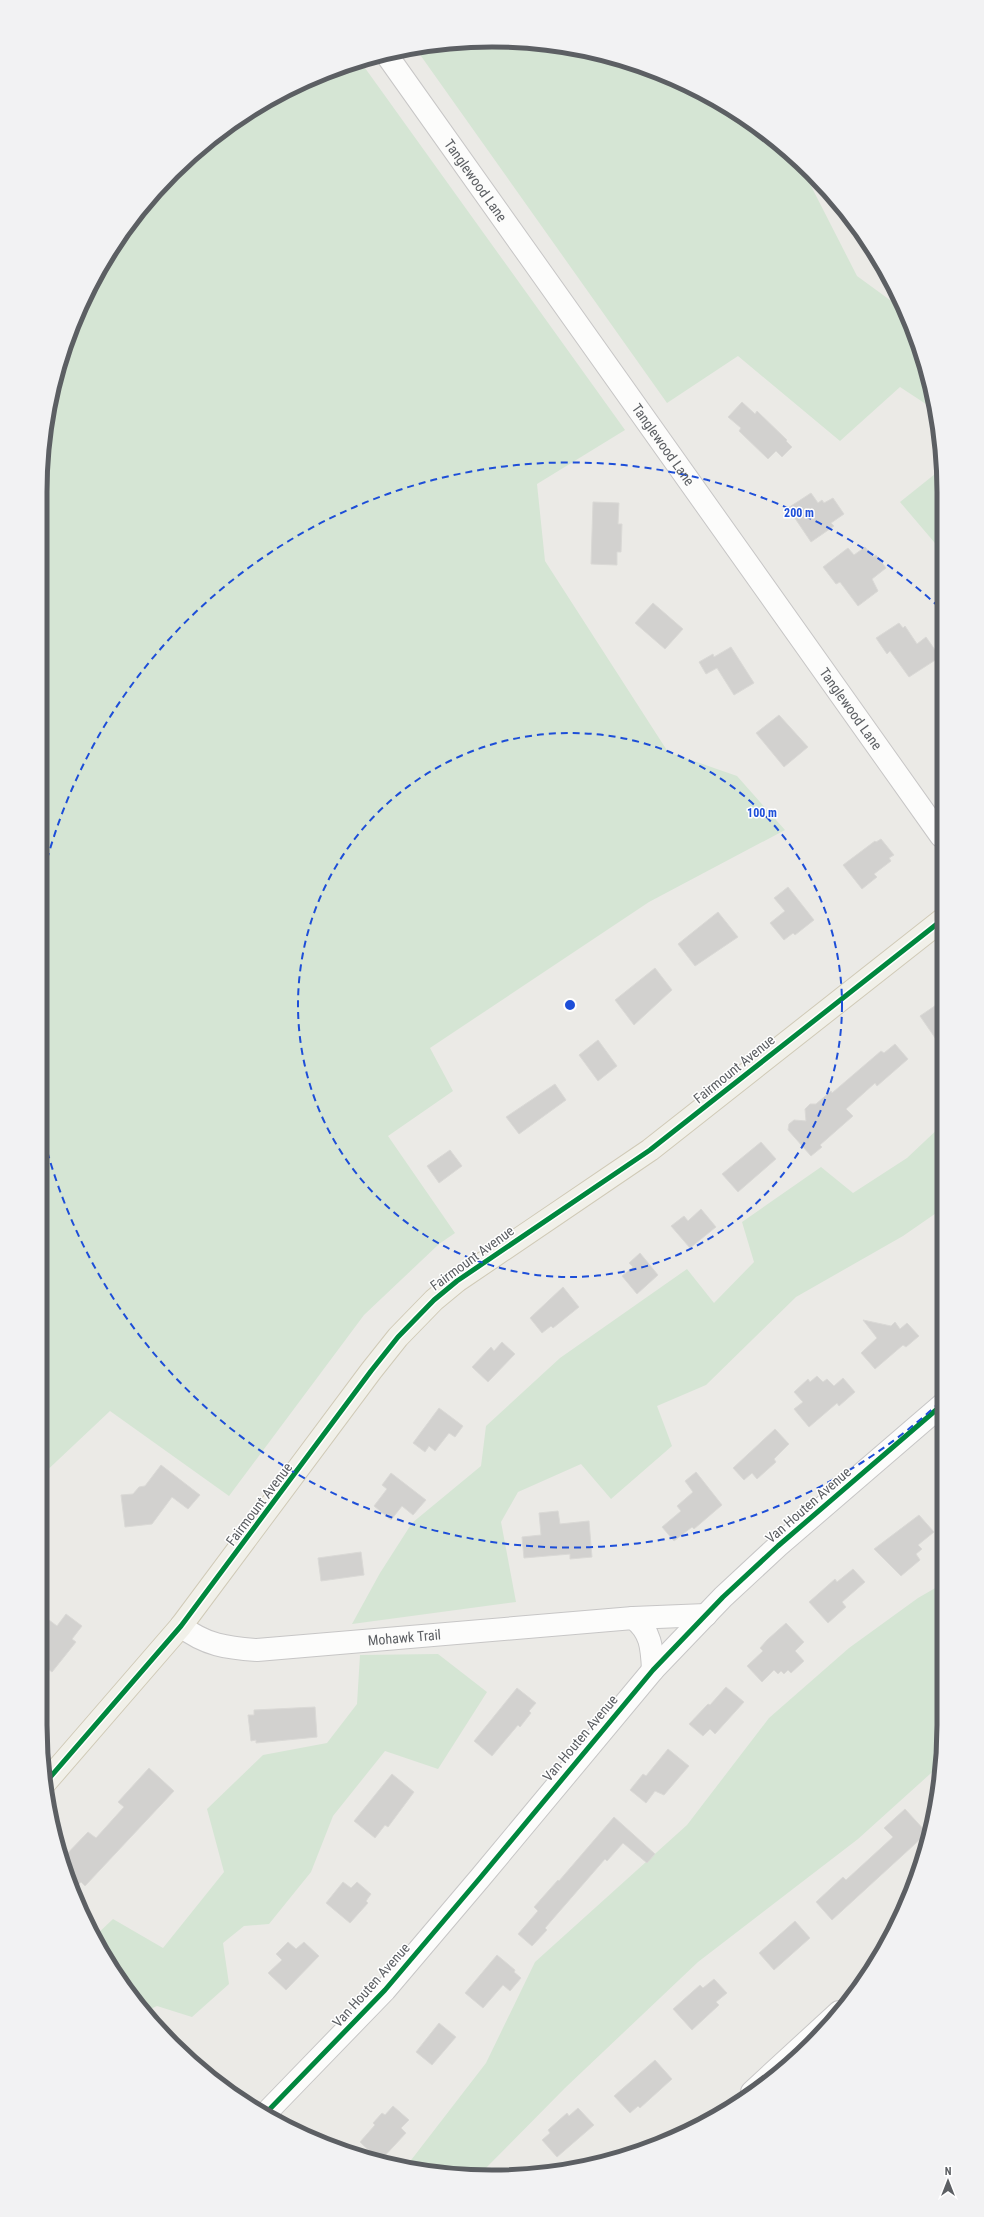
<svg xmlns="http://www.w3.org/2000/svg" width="984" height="2217" viewBox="0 0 984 2217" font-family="'Roboto Condensed',sans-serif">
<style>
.green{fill:#d5e5d4}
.building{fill:#d2d1cf;stroke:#dad9d6}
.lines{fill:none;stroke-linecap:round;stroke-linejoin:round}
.minor-casing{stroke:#c7c6c6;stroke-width:24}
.major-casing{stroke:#d0cab7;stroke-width:24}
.minor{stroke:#fcfcfb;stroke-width:22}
.major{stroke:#f1f0e9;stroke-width:22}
.cycleway-casing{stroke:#fff;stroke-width:8}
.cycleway{stroke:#00873e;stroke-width:5}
.ring{fill:none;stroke:#1d4ed8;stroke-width:2;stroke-dasharray:7 5}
.labels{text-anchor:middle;stroke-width:3;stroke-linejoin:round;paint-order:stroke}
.street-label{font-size:14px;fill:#5c5f63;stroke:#fff}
.rim{fill:none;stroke:#5c5f63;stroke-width:5}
.centre{fill:#1d4ed8;stroke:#fff;stroke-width:2}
.ring-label{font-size:12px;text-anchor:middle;font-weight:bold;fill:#1d4ed8;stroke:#fff;stroke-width:3;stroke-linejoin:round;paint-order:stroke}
</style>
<rect width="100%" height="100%" fill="#ebeae6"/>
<path class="green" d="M463 41 551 44 638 64 743 116 808 173 809 182 857 276 905 311 920 347 935 410 900 387 840 441 738 356 667 403 416 49Z
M360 61 625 430 537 484 545 561 668 752 737 776 785 830 649 902 430 1048 453 1091 388 1136 455 1233 439 1244 364 1315 229 1496 110 1411 40 1477V492L49 404 64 346 101 266 152 194 217 133 292 87Z
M940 470V549L900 502Z
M942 1125V1209L903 1236 796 1297 706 1385 657 1406 672 1446 611 1499 581 1464 518 1492 501 1522 516 1602 352 1624 380 1573 412 1523 481 1466 486 1426 560 1358 687 1269 714 1303 754 1262 742 1222 821 1167 853 1193 907 1158Z
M944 1583V1725L940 1765 858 1839 698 1962 565 2088 478 2176 405 2168 486 2063 535 1962 687 1825 769 1718 849 1648 918 1598Z
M438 1654 487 1692 438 1769 385 1751 333 1816 311 1872 269 1924 244 1926 223 1943 229 1984 192 2017 157 2006 144 2012 100 1951 94 1937 113 1919 163 1948 224 1872 207 1809 263 1755 327 1743 357 1704 360 1655Z"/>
<path class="building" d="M742 402 755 414 757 411 787 440 786 441 792 447 782 457 776 451 768 459 739 431 741 428 728 417Z
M811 493 818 503 822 500 824 503 833 498 844 514 831 523 834 526 811 542 788 508Z
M593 502 619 503 618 524H622L621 552H617V565L591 564Z
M865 547 873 557 876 555 886 568 872 579 878 591 858 606 840 582 836 584 823 567 848 548 854 555Z
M653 603 683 629 665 649 635 623Z
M899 623 903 628 905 626 917 644 926 637 940 657 909 677 890 651 887 654 876 638Z
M731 647 754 683 734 695 717 668 706 674 699 662 713 654 714 657Z
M779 715 808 747 784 767 756 733Z
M881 839 894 855 889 858 891 861 874 874 877 877 862 889 843 865 875 841 876 842Z
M788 887 814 920 795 935 793 933 784 940 770 923 785 911 774 898Z
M718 912 738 937 695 966 678 944Z
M655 968 672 990 634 1025 615 1000Z
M942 1001V1048L920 1016Z
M598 1040 617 1066 598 1081 579 1055Z
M895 1044 908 1059 877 1086 875 1083 846 1109 853 1116 820 1145 822 1147 811 1156 788 1130 789 1124 794 1120 806 1121 805 1109 810 1104H816L831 1091 832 1093 881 1051 884 1053Z
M555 1084 566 1100 519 1134 506 1117Z
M761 1142 776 1159 738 1192 722 1174Z
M450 1150 462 1166 439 1183 427 1166Z
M701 1209 716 1227 690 1248 671 1226 684 1216 688 1221Z
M640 1253 658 1275 637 1294 622 1276 633 1267 629 1263Z
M563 1287 579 1307 553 1328 551 1326 542 1333 530 1318Z
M863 1320 891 1326 895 1322 900 1329 907 1323 919 1336 906 1347 903 1345 875 1369 861 1353 877 1338Z
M502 1342 515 1354 488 1382 472 1367 491 1347 494 1351Z
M817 1376 823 1382 827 1379 834 1386 843 1378 855 1392 839 1406 837 1403 809 1427 794 1409 803 1402 794 1392 808 1379 810 1382Z
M439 1408 463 1426 455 1437 449 1433 435 1451 429 1446 425 1452 413 1443Z
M775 1429 789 1444 774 1459 776 1462 757 1479 752 1473 744 1480 733 1468Z
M161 1465 200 1495 188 1509 172 1497 152 1524 125 1527 121 1495 133 1494 139 1487 145 1486Z
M696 1472 722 1505 694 1529 692 1527 674 1541 662 1527 681 1511 677 1506 693 1492 685 1481Z
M391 1473 426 1500 413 1515 402 1506 391 1520 374 1506 387 1489 382 1485Z
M558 1511 560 1524 589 1521 592 1557 570 1559V1554L524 1558 522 1537 541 1535 539 1513Z
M919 1515 934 1532 918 1545 922 1549 916 1554 920 1560 901 1576 874 1549Z
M361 1552 364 1575 321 1581 318 1558Z
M853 1569 865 1582 842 1602 846 1607 828 1623 809 1602 835 1579 837 1582Z
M66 1614 82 1626 72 1639 76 1642 52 1672 48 1669 40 1680V1631L49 1620 57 1626Z
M786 1623 804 1642 795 1651 804 1661 791 1673 788 1670 784 1674 781 1671 778 1674 774 1670 762 1682 747 1666 763 1651 760 1648 767 1640Z
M726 1687 744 1702 715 1734 710 1729 703 1736 689 1724 708 1704 710 1705Z
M517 1688 536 1703 529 1711 531 1713 520 1727 518 1725 492 1756 474 1741Z
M315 1707 317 1737 256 1743V1740L251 1741 248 1715H254V1710Z
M668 1749 689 1766 664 1795 655 1791 646 1803 630 1790 643 1774 646 1776Z
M149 1768 174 1791 85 1886 81 1882 73 1890 61 1860 88 1832 96 1838 124 1807 118 1802Z
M392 1774 414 1792 388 1827 385 1825 375 1838 354 1821Z
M905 1809 927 1833 832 1920 816 1902 843 1877 846 1880 893 1837 884 1828Z
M614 1817 655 1854 647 1863 623 1843 607 1861 605 1859 545 1928 547 1930 532 1946 518 1934 538 1911 534 1907 558 1880 559 1881Z
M343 1882 351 1888 357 1882 371 1894 366 1901 368 1903 350 1923 326 1903Z
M795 1921 810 1938 774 1970 759 1953Z
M288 1942 296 1949 304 1942 319 1956 286 1990 268 1973 282 1960 276 1954Z
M497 1955 515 1970 514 1972 521 1978 510 1991 503 1985 483 2008 465 1993Z
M714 1979 727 1993 716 2002 719 2005 692 2030 673 2009 700 1985 703 1988Z
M439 2023 456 2037 432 2065 416 2052Z
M655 2060 672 2079 640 2108 638 2106 630 2113 614 2096Z
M393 2106 409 2120 401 2128 406 2133 380 2161 360 2142 375 2125 373 2123 382 2113 385 2115Z
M578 2108 594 2125 557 2157 542 2140 550 2133 548 2130 567 2113 569 2116Z"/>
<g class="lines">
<defs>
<g id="minor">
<path id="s1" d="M386 54 941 836"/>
<path d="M633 1618 706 1615"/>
<path id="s2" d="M181 1626C205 1645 227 1648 257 1650L633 1618C651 1631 652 1648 653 1670"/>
<path d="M752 2092 839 2012"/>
<path d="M264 2115 385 1990 480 1878 653 1670 723 1597 778 1546 943 1404"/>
</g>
<path id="major" d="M46 1782 181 1626 371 1371 398 1337 434 1300 457 1281 650 1150 942 920"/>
</defs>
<use href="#minor" class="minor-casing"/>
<use href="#major" class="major-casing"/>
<use href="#minor" class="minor"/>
<use href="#major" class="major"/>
<defs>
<path id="cycleway" d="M46 1782 181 1626 371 1371 398 1337 434 1300 457 1281 650 1150 942 920
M264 2115 385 1990 480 1878 653 1670 723 1597 778 1546 943 1404"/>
</defs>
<use href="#cycleway" class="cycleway-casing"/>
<use href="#cycleway" class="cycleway"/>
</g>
<g class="ring">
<circle cx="570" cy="1005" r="272"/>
<path d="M940 1402A543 543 0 0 1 41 1127M41 883A543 543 0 0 1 940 608"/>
</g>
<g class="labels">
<g class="street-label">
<text dy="5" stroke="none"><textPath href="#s1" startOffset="155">Tanglewood Lane</textPath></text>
<text dy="5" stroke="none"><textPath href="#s1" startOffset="479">Tanglewood Lane</textPath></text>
<text dy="5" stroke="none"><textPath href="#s1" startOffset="803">Tanglewood Lane</textPath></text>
<text transform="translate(734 1069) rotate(-39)" y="5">Fairmount Avenue</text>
<text transform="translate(472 1258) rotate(-36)" y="5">Fairmount Avenue</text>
<text transform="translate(259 1504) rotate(-53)" y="5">Fairmount Avenue</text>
<text transform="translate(808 1505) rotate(-41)" y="5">Van Houten Avenue</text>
<text dy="5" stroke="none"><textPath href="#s2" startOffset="229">Mohawk Trail</textPath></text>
<text transform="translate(580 1738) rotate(-50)" y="5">Van Houten Avenue</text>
<text transform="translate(371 1985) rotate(-48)" y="5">Van Houten Avenue</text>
</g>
</g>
<path d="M0 0H984V2217H0ZM492 47H492A445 445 0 0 1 937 492V1725A445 445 0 0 1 492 2170H492A445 445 0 0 1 47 1725V492A445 445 0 0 1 492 47Z" fill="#f2f2f3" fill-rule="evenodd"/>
<path class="rim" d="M492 47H492A445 445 0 0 1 937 492V1725A445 445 0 0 1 492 2170H492A445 445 0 0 1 47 1725V492A445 445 0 0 1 492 47Z"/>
<circle cx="570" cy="1005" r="6" class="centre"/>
<g class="ring-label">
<text x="799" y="517">200 m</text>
<text x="762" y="817">100 m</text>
</g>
<g transform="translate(948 2181)" stroke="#ffffff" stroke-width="3" paint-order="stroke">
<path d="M0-3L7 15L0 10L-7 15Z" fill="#5c5f63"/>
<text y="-6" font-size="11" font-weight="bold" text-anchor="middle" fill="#5c5f63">N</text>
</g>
</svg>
